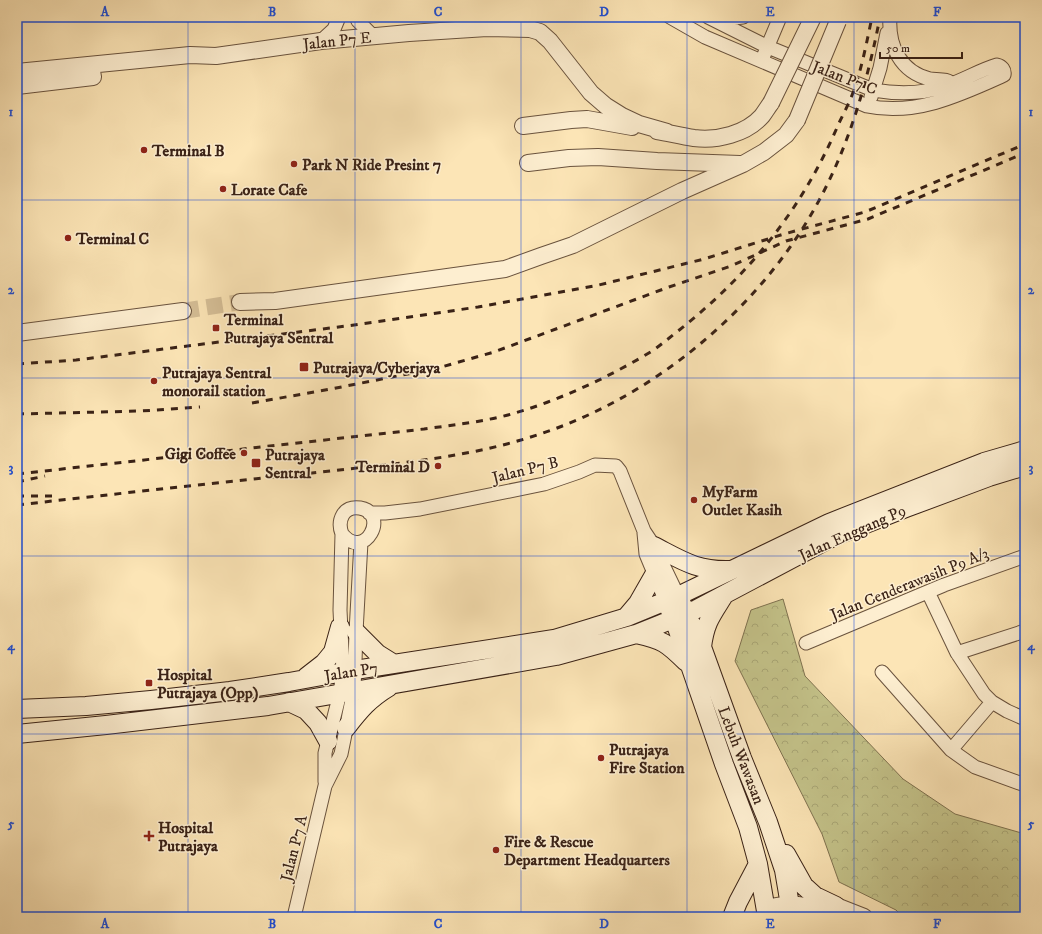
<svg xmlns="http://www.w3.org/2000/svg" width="1042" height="934" viewBox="0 0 1042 934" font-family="'IM FELL DW Pica',serif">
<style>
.forest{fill:url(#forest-crowns);stroke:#7f7250}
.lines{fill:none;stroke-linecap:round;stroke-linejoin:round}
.tertiary-tunnel{stroke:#d5be96;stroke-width:16;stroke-dasharray:16 8;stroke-linecap:butt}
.minor-casing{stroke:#6a533e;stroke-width:15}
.tertiary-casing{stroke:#6a533e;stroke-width:18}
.secondary-casing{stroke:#3a2216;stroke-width:20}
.minor{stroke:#fdeed0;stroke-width:13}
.tertiary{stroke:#fdeed0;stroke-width:16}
.secondary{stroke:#fdeed0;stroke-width:18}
.rail{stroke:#3a2216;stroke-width:3;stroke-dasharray:7 7;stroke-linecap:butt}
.tertiary-bridge-casing{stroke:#6a533e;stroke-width:18;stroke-linecap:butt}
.tertiary-bridge{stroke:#fdeed0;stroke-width:16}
.grid{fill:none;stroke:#1d4ed8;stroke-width:1;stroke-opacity:0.55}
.poi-dot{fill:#8f2418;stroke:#fdeed0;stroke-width:1.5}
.labels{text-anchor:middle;stroke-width:3;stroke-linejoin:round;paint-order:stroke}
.street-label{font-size:16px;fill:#3a2216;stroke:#fdeed0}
.poi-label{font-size:16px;font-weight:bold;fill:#3a2216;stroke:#fdeed0;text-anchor:start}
.neatline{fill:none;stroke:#1d4ed8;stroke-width:1.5}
.grid-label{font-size:13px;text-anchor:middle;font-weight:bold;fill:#1d4ed8}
</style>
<defs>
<pattern id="forest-crowns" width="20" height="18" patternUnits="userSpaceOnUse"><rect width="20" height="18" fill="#c4c38a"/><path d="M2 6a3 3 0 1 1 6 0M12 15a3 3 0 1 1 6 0" fill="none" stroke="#a9a776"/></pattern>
</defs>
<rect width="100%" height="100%" fill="#fce5b6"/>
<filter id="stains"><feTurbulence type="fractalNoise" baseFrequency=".005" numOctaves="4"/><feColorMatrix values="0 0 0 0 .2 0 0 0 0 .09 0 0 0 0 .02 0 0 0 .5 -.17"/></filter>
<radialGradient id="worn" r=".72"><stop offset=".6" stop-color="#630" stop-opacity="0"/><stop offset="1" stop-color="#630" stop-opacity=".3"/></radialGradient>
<path class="forest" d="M783 599 805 676 903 779 955 814 1025 834V917H903L896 910 839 882 822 834 735 661 751 610Z"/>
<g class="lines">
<path class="tertiary-tunnel" d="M183 311 240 302"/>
<defs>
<path id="minor" d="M356 17 358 21 373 36
M670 17 705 37 867 106C914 116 958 96 1000 77L1004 75C1005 70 1002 66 997 65 980 70 964 80 946 86 923 94 897 94 873 90L768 47 708 17
M715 17 725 19 743 17
M890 17C888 45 900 72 930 79 938 80 948 78 953 85
M321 41 334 29 339 17
M764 55 780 17
M871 97 880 68 887 33
M369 513H385L420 509 544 484 579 472 595 465 616 466 620 471 644 531 654 546 678 596
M644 533 646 554 666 602
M928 592 957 653 984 694 992 702 1007 711 1025 719
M806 643 944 585 1025 556
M957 653 1025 631
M882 672 951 750 975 767 1025 785
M951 750 992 702
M325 782V753L340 693 343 672 340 610 342 534C337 521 343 505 360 508 390 513 365 562 342 534
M294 917 325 786 341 754 354 690 356 632 361 542"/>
<path id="tertiary" d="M17 72 190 55 216 56 321 41 409 33 487 28 530 29 540 32 550 41 591 93 606 106 622 116 639 124 667 132
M17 86 93 77 91 65
M523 126 571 120 587 119 632 127
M657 131C669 133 681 136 694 138 717 141 746 134 762 116 765 112 768 107 771 103
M528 163 569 158 598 157 657 161 740 164
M240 302 275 301 505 269 541 256 573 245 682 191 743 164 764 152 786 135 797 120
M17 333 183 311
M765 908 790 904 813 907 836 906 864 917"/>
<path id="secondary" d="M654 546C683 561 697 571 730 570
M681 602 702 647 742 758 768 822 784 870 792 917
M669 608 674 619 724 764 748 827 758 864 767 917
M627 616 638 603 654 575
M356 632 378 654 394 664
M636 634C663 640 667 643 686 662
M702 647C705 623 711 616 723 597
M306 677 324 663 333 652 340 627
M289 702 306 710 318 723 328 741
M17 709 86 706 151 700 230 691 289 682 355 670 554 639 627 617 678 596 829 523 984 462 1025 450
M346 728C360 710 369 699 389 687
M17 734 106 725 268 706 556 656 636 634 661 624 697 609 833 537 906 508 989 477 1025 466
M786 854 804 886 815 896 836 906
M732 917 738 902 758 864"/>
</defs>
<use href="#minor" class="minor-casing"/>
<use href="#tertiary" class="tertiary-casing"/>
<use href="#secondary" class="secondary-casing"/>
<use href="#minor" class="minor"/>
<use href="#tertiary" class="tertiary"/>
<use href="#secondary" class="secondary"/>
<path class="rail" d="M17 364 76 360 354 325 478 307 599 285 704 259 784 234 865 212 1025 144
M252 403 331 389 438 368 494 352 669 287 731 266 786 241 868 219 1025 153
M17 414 141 411 200 407
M17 474 424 429C453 425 481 422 508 415 541 406 572 393 603 378 619 370 636 361 652 351 661 345 669 338 678 331 750 274 803 208 839 123 844 113 850 101 854 90 862 67 867 41 872 17
M17 482 45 476
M17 496H52
M17 505C115 494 214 483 312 473 388 464 467 459 540 434 647 399 747 319 806 223 845 160 866 89 880 17"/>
<defs>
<path id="tertiary-bridge" d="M771 103 813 17
M797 120 838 21"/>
</defs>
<use href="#tertiary-bridge" class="tertiary-bridge-casing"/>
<use href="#tertiary-bridge" class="tertiary-bridge"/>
</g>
<path class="grid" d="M188 17V917M355 17V917M521 17V917M687 17V917M854 17V917M17 200H1025M17 378H1025M17 556H1025M17 734H1025"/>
<g class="poi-dot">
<circle cx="144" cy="150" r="4"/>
<circle cx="294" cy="164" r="4"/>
<circle cx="223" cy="189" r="4"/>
<circle cx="68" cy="238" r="4"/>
<rect x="212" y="324" width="8" height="8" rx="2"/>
<rect x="299" y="362" width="10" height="10" rx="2"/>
<circle cx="154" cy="381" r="4"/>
<circle cx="244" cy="453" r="4"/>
<rect x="251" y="458" width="10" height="10" rx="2"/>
<circle cx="438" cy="466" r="4"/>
<circle cx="694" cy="500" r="4"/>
<rect x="145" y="679" width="8" height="8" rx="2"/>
<circle cx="601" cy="758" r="4"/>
<path d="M147 830h4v4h4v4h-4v4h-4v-4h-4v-4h4z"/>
<circle cx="496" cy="850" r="4"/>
</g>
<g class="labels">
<g class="street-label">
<text transform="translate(337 40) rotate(-6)" y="6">Jalan P7 E</text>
<text transform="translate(845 77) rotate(21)" y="6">Jalan P7 C</text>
<text transform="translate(525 469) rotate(-14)" y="6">Jalan P7 B</text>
<text transform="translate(852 532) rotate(-24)" y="6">Jalan Enggang P9</text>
<text transform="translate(909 583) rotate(-22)" y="6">Jalan Cenderawasih P9 A/3</text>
<text transform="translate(351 671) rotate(-9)" y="6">Jalan P7</text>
<text transform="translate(742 755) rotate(69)" y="6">Lebuh Wawasan</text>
<text transform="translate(293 848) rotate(-76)" y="6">Jalan P7 A</text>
</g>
<g class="poi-label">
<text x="152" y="156">Terminal B</text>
<text x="302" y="170">Park N Ride Presint 7</text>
<text x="231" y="195">Lorate Cafe</text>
<text x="76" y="244">Terminal C</text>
<text x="224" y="325">Terminal<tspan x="224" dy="18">Putrajaya Sentral</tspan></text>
<text x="313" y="373">Putrajaya/Cyberjaya</text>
<text x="162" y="378">Putrajaya Sentral<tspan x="162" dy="18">monorail station</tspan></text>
<text x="236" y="459" text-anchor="end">Gigi Coffee</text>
<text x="265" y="460">Putrajaya<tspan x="265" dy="18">Sentral</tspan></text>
<text x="430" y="472" text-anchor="end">Terminal D</text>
<text x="702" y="497">MyFarm<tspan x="702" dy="18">Outlet Kasih</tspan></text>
<text x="157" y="680">Hospital<tspan x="157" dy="18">Putrajaya (Opp)</tspan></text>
<text x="609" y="755">Putrajaya<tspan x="609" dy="18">Fire Station</tspan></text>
<text x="158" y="833">Hospital<tspan x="158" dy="18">Putrajaya</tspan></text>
<text x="504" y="847">Fire &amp; Rescue<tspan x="504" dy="18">Department Headquarters</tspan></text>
</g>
</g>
<rect width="1042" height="934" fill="none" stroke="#fce5b6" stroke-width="44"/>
<path d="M880 52v6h82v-6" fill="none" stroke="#3a2216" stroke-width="2"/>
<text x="886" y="52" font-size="12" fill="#3a2216" stroke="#fdeed0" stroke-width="3" paint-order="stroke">50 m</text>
<rect x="22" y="22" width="998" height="890" class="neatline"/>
<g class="grid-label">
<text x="105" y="16">A</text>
<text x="272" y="16">B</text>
<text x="438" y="16">C</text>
<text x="604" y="16">D</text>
<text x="770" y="16">E</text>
<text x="937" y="16">F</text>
<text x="11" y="116">1</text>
<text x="1031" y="116">1</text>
<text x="11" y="294">2</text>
<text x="1031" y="294">2</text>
<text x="11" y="472">3</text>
<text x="1031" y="472">3</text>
<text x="11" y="650">4</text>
<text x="1031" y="650">4</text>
<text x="11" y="828">5</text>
<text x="1031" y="828">5</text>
<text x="105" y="928">A</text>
<text x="272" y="928">B</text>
<text x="438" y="928">C</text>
<text x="604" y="928">D</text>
<text x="770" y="928">E</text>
<text x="937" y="928">F</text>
</g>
<rect width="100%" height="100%" filter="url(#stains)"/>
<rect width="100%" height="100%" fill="url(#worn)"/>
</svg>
